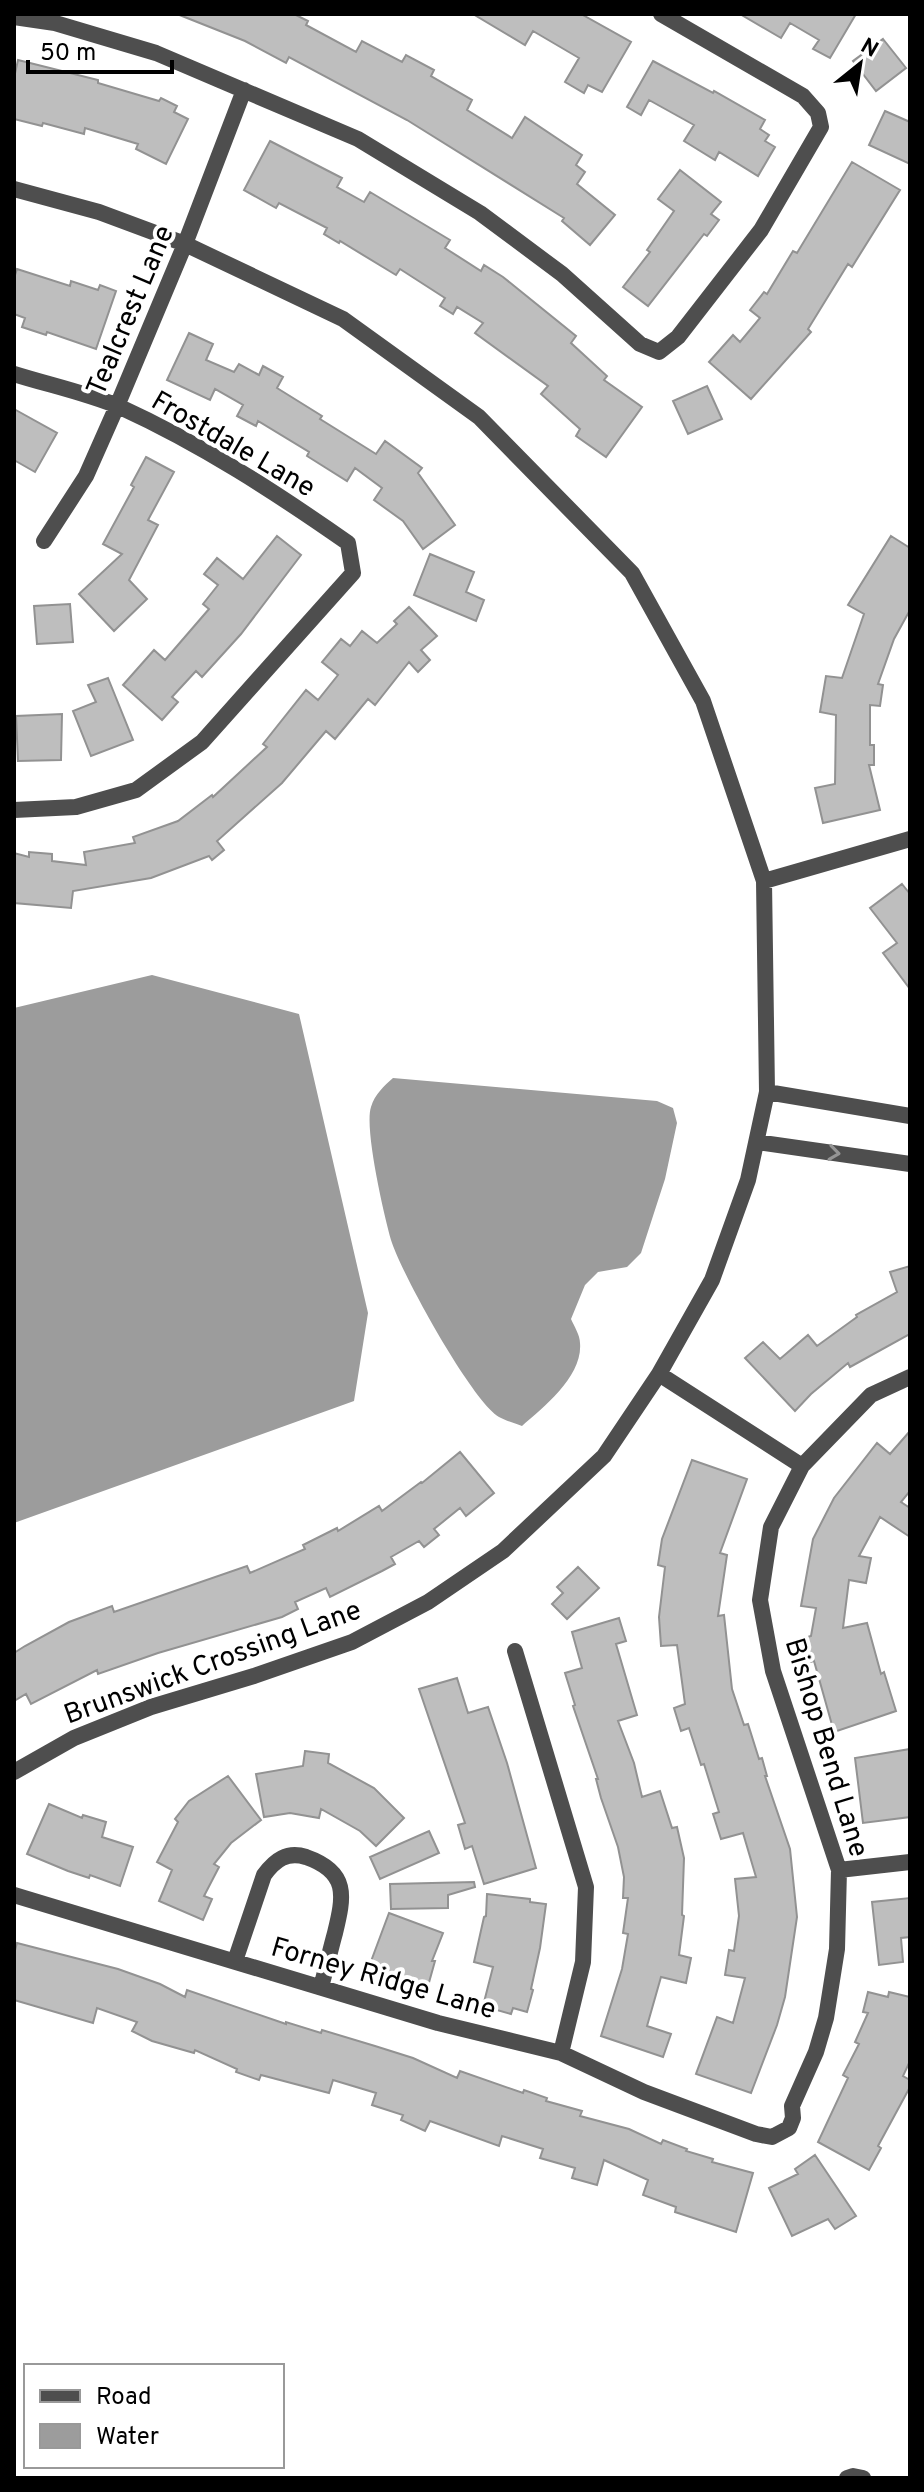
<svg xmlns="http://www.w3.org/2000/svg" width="924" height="2492" viewBox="0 0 924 2492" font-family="Overpass,sans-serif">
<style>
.water{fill:#9c9c9c}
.building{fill:#bebebe;stroke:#929292;stroke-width:2}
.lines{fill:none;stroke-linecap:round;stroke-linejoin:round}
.minor{stroke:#4e4e4e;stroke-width:16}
.oneway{stroke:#959595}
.labels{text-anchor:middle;stroke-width:8;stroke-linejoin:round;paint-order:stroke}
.street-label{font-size:28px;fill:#000;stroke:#fff}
</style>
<rect width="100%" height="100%" fill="#fff"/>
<path class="water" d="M152 975 299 1014 368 1313 354 1401 14 1523V1008Z
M393 1078 657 1101 673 1108 677 1123 665 1179 641 1253 627 1267 598 1272 585 1285 571 1319C574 1326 580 1335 580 1343 583 1376 544 1407 522 1426 515 1423 506 1421 499 1417 472 1401 401 1273 391 1240 384 1215 364 1128 371 1107 375 1094 384 1086 393 1078Z"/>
<path class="building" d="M177 14H294L308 21 306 25 356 52 362 41 402 62 406 55 434 70 431 76 472 100 467 110 512 138 525 117 582 155 576 165 585 172 577 184 615 215 590 245 562 221 564 218 407 120 289 57 286 63 245 41Z
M473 14H581L631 42 602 92 588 85 584 93 565 82 579 58 533 31 525 45Z
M740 14H856L830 58 813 49 819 40 790 23 781 38Z
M883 39 906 68 876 91 853 61Z
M18 60 98 80V83L159 101 161 98 177 106 174 112 188 119 166 164 136 149 138 144 85 128 84 134 43 123 42 126 14 119V78Z
M653 61 713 93 714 91 765 120 760 129 769 135 765 141 775 147 758 176 719 152 715 160 684 141 694 125 649 100 641 115 627 107Z
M885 111 910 122V164L869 145Z
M270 141 342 178 337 187 364 202 370 192 450 240 445 248 481 271 484 265 503 277 576 336 571 343 607 376 604 380 642 407 606 457 576 436 580 429 541 394 548 386 475 333 483 323 457 307 453 314 440 306 445 298 400 269 396 275 340 241 339 243 324 234 327 228 279 203 276 208 244 190Z
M852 162 900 190 852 267 848 264 808 329 811 332 751 399 709 362 733 335 740 342 760 318 750 310 764 292 767 294 793 251 797 253Z
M680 170 721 202 711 214 719 220 707 236 704 234 648 306 623 287 650 252 647 250 674 211 658 199Z
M17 269 70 286 71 281 98 290 100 285 116 291 96 349 47 332 46 335 22 327 25 318 14 314V278Z
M189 333 213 344 206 360 234 372 239 364 259 375 263 366 283 377 277 388 322 416 320 419 376 454 385 441 422 468 418 473 455 525 423 549 403 521 374 500 382 488 355 468 347 481 307 456 309 452 258 421 256 426 237 416 243 405 215 389 210 400 167 380Z
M707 386 722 419 688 434 673 401Z
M14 409 57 433 35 472 14 460Z
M146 457 174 472 148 520 158 525 129 580 147 599 114 631 79 594 122 554 103 544 134 487 131 485Z
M277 536 301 555 241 634 202 677 196 671 172 697 178 702 162 720 123 685 154 650 165 660 209 609 203 604 218 585 204 574 217 558 243 579Z
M891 536 910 548V610L894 639 878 684 883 685 880 706 870 705V745H874V765H869L880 810 823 823 815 788 835 784 836 715 820 712 826 676 842 678 864 614 848 605Z
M430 554 474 572 466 592 484 600 476 621 414 595Z
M70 604 73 642 37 644 34 606Z
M409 607 437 636 421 650 430 660 418 672 409 662 375 705 368 699 335 739 326 731 282 783 217 841 224 850 212 860 209 856 151 878 73 891 71 908 14 903V853L29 857V852L52 854V861L86 865 84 852 135 843 133 837 178 821 212 795 213 797 267 747 263 744 306 690 318 700 338 675 322 662 341 639 350 646 362 631 377 643 397 624 394 621Z
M108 678 133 740 91 756 73 711 96 702 88 685Z
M62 714 61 760 18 761 16 716Z
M902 884 910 894V989L883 953 897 943 870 908Z
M910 1266V1334L850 1367 848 1363 811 1394 795 1411 745 1358 763 1342 780 1359 808 1335 817 1346 857 1317 856 1315 897 1292 890 1272Z
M910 1431V1491L901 1502 910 1508V1537L880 1517 859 1556 871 1558 866 1583 849 1580 843 1628 867 1623 881 1674 884 1672 896 1711 834 1732 814 1661 810 1662 804 1638 811 1636 816 1608 801 1606 813 1539 834 1498 877 1443 890 1454Z
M460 1452 494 1493 466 1516 460 1508 434 1529 439 1535 424 1547 419 1541 391 1557 395 1564 382 1571 330 1597 326 1588 295 1602 298 1609 282 1617 158 1653 98 1674 97 1670 31 1704 26 1694 14 1701V1653L25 1646 69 1622 112 1606 114 1612 247 1566 250 1573 305 1549 303 1545 337 1528 338 1531 379 1506 382 1511 421 1482 422 1483Z
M692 1460 747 1479 720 1553 727 1555 718 1616 724 1615 732 1689 744 1725 748 1724 759 1759 762 1758 767 1776H765L790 1849 797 1917 785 1997 777 2025 751 2093 696 2074 717 2017 733 2023 745 1978 725 1975 729 1950 734 1951 739 1916 735 1879 756 1877 743 1833 721 1839 713 1814 719 1812 704 1764 701 1765 689 1728 681 1731 674 1708 685 1704 677 1645 661 1646 659 1617 665 1567 658 1565 662 1539Z
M578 1567 599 1588 567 1619 552 1604 563 1593 557 1587Z
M619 1618 626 1641 616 1644 637 1715 618 1721 634 1763 642 1797 660 1791 672 1828 677 1827 684 1858 682 1915 684 1916 679 1955 691 1958 686 1983 661 1977 647 2026 671 2034 663 2057 601 2036 622 1969 628 1934 623 1933 628 1898H623L624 1877 618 1847 601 1798 596 1779H598L573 1706 575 1705 565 1673 582 1668 572 1632Z
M457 1678 468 1713 488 1707 507 1763 536 1868 484 1884 472 1846 465 1849 458 1825 465 1823 419 1689Z
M910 1749V1817L863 1823 855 1758Z
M305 1751 329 1754 328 1763 374 1788 404 1818 376 1846 360 1831 321 1809 319 1818 290 1813 264 1817 256 1774 303 1766Z
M228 1776 261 1820 231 1843 214 1864 219 1867 204 1896 212 1899 203 1920 159 1901 172 1870 157 1862 178 1822 175 1819 189 1801Z
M49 1804 82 1818 83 1815 106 1822 102 1837 133 1847 120 1886 90 1875 89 1878 68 1871 27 1854Z
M429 1831 439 1853 380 1879 370 1857Z
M474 1882 475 1887 448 1895V1908L391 1909 390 1884Z
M487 1894 530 1899V1902L546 1904 540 1948 531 1989 533 1990 527 2012 513 2008 511 2014 483 2006 493 1967 474 1962 484 1917 486 1916Z
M910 1898V1937L901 1938 903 1962 879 1965 872 1902Z
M389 1913 443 1933 432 1961H435L428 1986 386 1974 387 1969 370 1964Z
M17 1943 118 1969 160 1984 185 1997 187 1990 286 2024V2022L321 2033 322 2030 375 2046 413 2058 457 2078 460 2071 523 2093 524 2090 547 2098 546 2101 582 2111 580 2116 629 2129 661 2144 663 2140 687 2149 686 2151 713 2159 712 2162 753 2173 736 2232 675 2212 676 2207 643 2195 648 2180 604 2160 597 2185 572 2178 575 2168 540 2158 543 2149 502 2136 499 2146 430 2121 425 2131 401 2120 403 2115 372 2105 376 2093 333 2080 329 2093 261 2075 259 2080 236 2072 237 2069 195 2050 194 2053 152 2041 132 2031 137 2022 97 2008 93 2023 14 2000V1954Z
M868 1992 888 1997 889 1992 910 1997V2061L903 2076 910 2080V2087L878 2146 881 2148 869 2170 818 2142 848 2078 843 2075 859 2044 855 2042 868 2013 863 2012Z
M815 2155 856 2216 835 2229 828 2219 792 2236 769 2188 798 2174 795 2169Z"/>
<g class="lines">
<path class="minor" d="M14 17 55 23 156 53 358 139 480 213 562 274 640 344 659 352 678 337 761 230 821 127 818 113 803 96 661 14
M14 189 99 212 185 244 343 319 479 417 632 573 703 701 764 881 767 1092 748 1180 712 1280 659 1374 604 1456 503 1551 428 1602 352 1642 254 1676 151 1707 74 1738 14 1772
M14 374C49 385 87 393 120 407 201 444 275 492 348 543L353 573 202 742 136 790 76 807 14 810
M44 541 86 476 117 406 185 244 244 90
M764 881 910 839
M767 1092 910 1116
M757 1142 910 1164
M659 1374 802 1466
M515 1651 586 1887 583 1962 561 2053
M839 1870 910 1862
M14 1895 438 2023 561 2053 644 2092 756 2134 772 2137 789 2128 793 2118 792 2106 816 2052 826 2018 837 1949 839 1870 773 1671 760 1600 771 1527 802 1466 871 1395 910 1377
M235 1961 264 1875C275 1860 287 1851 306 1857 349 1872 344 1896 335 1933 330 1951 326 1969 321 1987
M847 2478 853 2476 863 2478"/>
</g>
<defs><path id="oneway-chevron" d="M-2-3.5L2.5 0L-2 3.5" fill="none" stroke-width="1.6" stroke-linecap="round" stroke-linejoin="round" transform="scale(2)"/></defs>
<use class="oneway" href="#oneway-chevron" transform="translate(834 1153) rotate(8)"/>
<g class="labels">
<g class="street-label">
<text transform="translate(129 310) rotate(-67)" y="10">Tealcrest Lane</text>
<text transform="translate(234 443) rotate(30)" y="10">Frostdale Lane</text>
<text transform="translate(212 1661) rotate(-20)" y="10">Brunswick Crossing Lane</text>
<text transform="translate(828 1747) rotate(73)" y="10">Bishop Bend Lane</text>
<text transform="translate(384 1977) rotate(16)" y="10">Forney Ridge Lane</text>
</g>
</g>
<rect width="924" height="2492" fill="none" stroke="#000000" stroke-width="32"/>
<rect x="24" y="2364" width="260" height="104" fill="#ffffff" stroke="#999999" stroke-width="2"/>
<rect x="40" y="2390" width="40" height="12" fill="#4e4e4e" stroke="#999999" stroke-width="2"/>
<text x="96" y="2404" font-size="24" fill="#000000">Road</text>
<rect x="40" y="2424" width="40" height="24" fill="#9c9c9c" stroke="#999999" stroke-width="2"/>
<text x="96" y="2444" font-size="24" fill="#000000">Water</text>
<g transform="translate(860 64) rotate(30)" stroke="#ffffff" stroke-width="6" paint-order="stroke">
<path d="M0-6L14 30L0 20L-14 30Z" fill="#000000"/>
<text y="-12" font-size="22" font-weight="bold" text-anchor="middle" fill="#000000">N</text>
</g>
<path d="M28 60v12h144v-12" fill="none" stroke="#000000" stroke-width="4"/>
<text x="40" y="60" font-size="24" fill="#000000" stroke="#ffffff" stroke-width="6" paint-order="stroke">50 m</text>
</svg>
